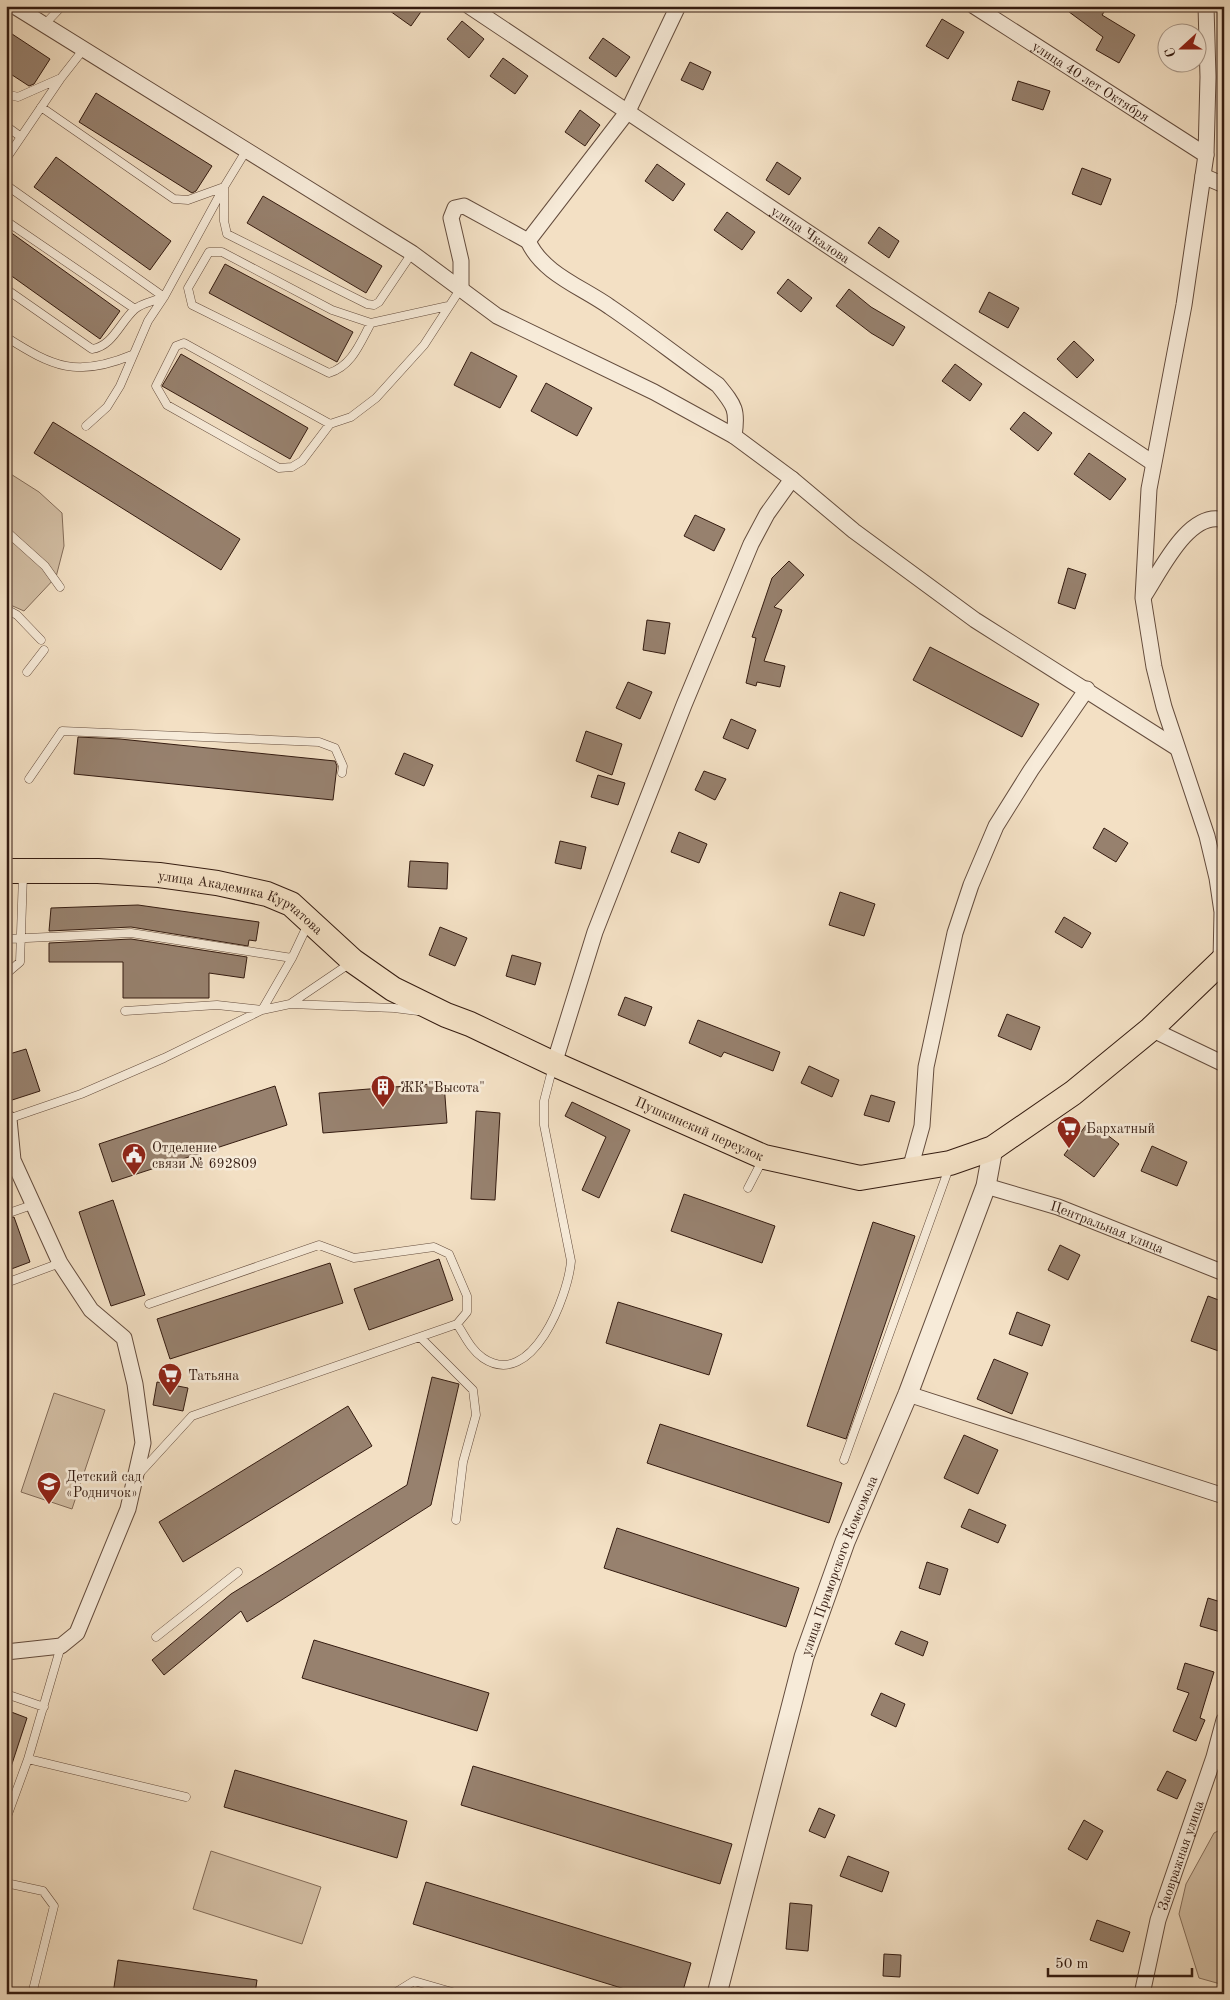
<svg xmlns="http://www.w3.org/2000/svg" width="1230" height="2000" viewBox="0 0 1230 2000" font-family="'Old Standard TT',serif">
<style>
.green{fill:#d3bfa5;stroke:#846d5a}
.building{fill:#97816e;stroke:#341b10}
.lines{fill:none;stroke-linecap:round;stroke-linejoin:round}
.service-casing{stroke:#644c3d;stroke-width:9}
.minor-casing{stroke:#644c3d;stroke-width:17}
.tertiary-casing{stroke:#644c3d;stroke-width:21}
.primary-casing{stroke:#341b10;stroke-width:26}
.service{stroke:#f7ebd9;stroke-width:8}
.minor{stroke:#f7ebd9;stroke-width:15}
.tertiary{stroke:#f7ebd9;stroke-width:19}
.primary{stroke:#f3e0c4;stroke-width:24}
.labels{text-anchor:middle;stroke-width:5;stroke-linejoin:round;paint-order:stroke}
.street-label{font-size:14px;fill:#341b10;stroke:#f7ebd9}
.poi-label{font-size:14px;fill:#341b10;stroke:#f7ebd9;text-anchor:start}
</style>
<rect width="100%" height="100%" fill="#f3e0c4"/>
<filter id="stains"><feTurbulence type="fractalNoise" baseFrequency=".004" numOctaves="4"/><feColorMatrix values="0 0 0 0 .2 0 0 0 0 .09 0 0 0 0 .02 0 0 0 .5 -.17"/></filter>
<radialGradient id="worn" r=".72"><stop offset=".6" stop-color="#630" stop-opacity="0"/><stop offset="1" stop-color="#630" stop-opacity=".3"/></radialGradient>
<path class="green" d="M6 471 39 492 62 513 64 546 56 577 24 611 6 603Z
M54 1393 105 1410 72 1509 21 1492Z
M1224 1828V1985L1199 1978 1179 1914 1186 1884 1214 1833Z
M211 1851 321 1887 302 1944 193 1909Z"/>
<path class="building" d="M383 6H425L411 26Z
M1061 6H1108L1102 15 1135 35 1119 63 1096 50 1103 37Z
M942 19 964 32 948 59 926 46Z
M462 21 484 39 469 58 447 39Z
M6 30 50 59 34 84 29 86 6 71Z
M603 38 630 57 616 77 589 58Z
M503 58 528 76 515 94 490 76Z
M690 62 711 72 703 90 681 80Z
M1018 81 1050 91 1043 110 1012 100Z
M96 93 212 166 196 191 192 193 79 122Z
M580 110 600 125 585 146 565 132Z
M56 157 171 241 150 270 34 187Z
M777 162 801 178 789 195 766 180Z
M657 164 685 184 673 201 645 181Z
M1082 168 1111 179 1101 205 1072 194Z
M263 196 382 266 366 293 247 223Z
M727 212 755 232 742 250 714 230Z
M879 227 899 241 889 258 868 243Z
M6 229 120 311 100 339 6 272Z
M225 264 353 332 337 362 209 293Z
M788 279 812 298 801 312 777 293Z
M849 289 871 307 905 327 893 346 871 333 836 306Z
M989 292 1019 308 1008 328 979 312Z
M1074 341 1094 360 1077 378 1057 359Z
M471 352 517 376 500 408 454 385Z
M181 354 308 428 290 459 162 386Z
M955 364 982 384 970 401 942 381Z
M546 383 592 408 577 436 531 411Z
M1024 412 1052 433 1038 451 1010 429Z
M53 422 240 539 221 570 34 453Z
M1089 453 1126 479 1110 500 1074 474Z
M695 515 725 529 714 551 684 536Z
M789 561 804 575 774 607 782 610 764 661 785 666 780 687 757 682 756 686 746 683 756 638 752 637 772 578Z
M1068 568 1086 574 1075 609 1058 603Z
M647 620 670 623 665 654 643 650Z
M930 647 1039 704 1022 737 913 680Z
M628 682 652 692 640 719 616 708Z
M731 719 756 730 748 749 723 738Z
M586 731 622 744 612 775 576 761Z
M78 737 120 739 335 761 337 766 333 800 74 774Z
M404 753 433 765 424 786 395 774Z
M704 771 726 779 715 800 695 790Z
M598 775 625 783 618 805 591 797Z
M1104 828 1128 843 1116 862 1093 848Z
M679 832 707 844 699 863 671 852Z
M560 841 586 847 581 869 555 863Z
M410 861 448 863 447 889 408 887Z
M840 892 875 904 864 936 829 925Z
M138 905 259 922 256 941 249 940 248 946 131 927 49 931 51 908Z
M1064 917 1091 933 1082 948 1055 932Z
M440 927 467 938 455 966 429 955Z
M131 939 247 957 244 978 209 973V998H123V962H49V943Z
M512 955 541 963 535 985 506 976Z
M625 997 652 1007 645 1026 618 1015Z
M1007 1014 1040 1027 1031 1050 998 1036Z
M698 1020 780 1052 773 1071 724 1052 721 1057 689 1043Z
M26 1049 40 1091 6 1102V1055Z
M809 1066 839 1080 832 1097 801 1083Z
M444 1083 447 1123 323 1133 319 1093Z
M275 1086 287 1125 112 1182 99 1144Z
M871 1095 895 1102 889 1122 864 1115Z
M572 1102 630 1130 599 1198 582 1190 606 1137 565 1116Z
M476 1111 500 1113 495 1200 471 1199Z
M1089 1121 1119 1144 1094 1177 1064 1155Z
M1152 1146 1187 1162 1177 1186 1141 1171Z
M684 1194 775 1226 762 1263 671 1231Z
M113 1200 145 1295 111 1306 79 1212Z
M14 1217 30 1262 6 1271V1219Z
M873 1222 915 1236 846 1439 807 1426Z
M1060 1245 1080 1255 1068 1280 1048 1270Z
M439 1259 453 1300 369 1330 354 1289Z
M330 1263 343 1303 170 1359 157 1319Z
M1208 1296 1224 1302V1353L1191 1341Z
M618 1302 722 1334 709 1375 606 1343Z
M1017 1312 1050 1325 1042 1346 1009 1334Z
M994 1359 1028 1373 1012 1414 977 1399Z
M432 1377 459 1384 431 1505 247 1622 241 1611 164 1675 152 1660 231 1594 407 1485Z
M157 1382 188 1388 183 1411 153 1405Z
M348 1406 372 1446 183 1562 159 1522Z
M660 1424 842 1483 829 1523 647 1463Z
M964 1435 998 1450 978 1494 944 1478Z
M969 1509 1006 1525 998 1543 961 1527Z
M617 1528 799 1588 786 1627 604 1568Z
M927 1562 948 1569 940 1595 919 1588Z
M1208 1598 1224 1603V1633L1200 1626Z
M901 1631 928 1642 923 1656 895 1644Z
M314 1640 489 1693 477 1731 302 1678Z
M1185 1663 1214 1672 1200 1718 1205 1720 1196 1741 1173 1731 1189 1693 1177 1689Z
M881 1693 905 1704 896 1727 871 1715Z
M6 1710 27 1718 9 1773H6Z
M473 1766 732 1844 720 1884 461 1805Z
M235 1770 407 1821 397 1858 224 1807Z
M1167 1771 1186 1780 1177 1799 1157 1790Z
M819 1808 835 1815 825 1838 809 1831Z
M1084 1820 1103 1831 1087 1860 1068 1849Z
M848 1856 889 1872 882 1892 840 1876Z
M426 1882 691 1963 682 1994H641L413 1924Z
M790 1903 812 1905 808 1951 786 1949Z
M1097 1920 1130 1932 1123 1952 1090 1940Z
M884 1954 901 1955 900 1977 883 1976Z
M118 1960 257 1980 255 1994H113Z"/>
<g class="lines">
<defs>
<path id="service" d="M44 25 62 6
M6 94 18 97 61 78
M41 107 174 199 188 200 224 187 246 151
M6 126 21 137
M6 159 61 78 83 50
M6 185 164 297
M224 188V221L227 234 367 304 374 305 379 302 412 253
M9 223 135 309
M6 289 92 349C113 346 120 322 135 309 142 303 155 301 164 297
M371 323 332 310 222 252H209L188 288 192 305 329 373C352 366 360 343 371 323L448 306
M6 337C53 367 77 378 132 355
M330 424 184 343 176 346 156 386 167 405 279 468 292 467 302 461 330 424 351 417 376 398 424 345 461 288
M86 426 107 407 120 386 148 321 164 297 224 187
M6 531 45 566 60 587
M6 609 17 615 41 640
M27 672 44 650
M29 779 62 731 319 742 335 748 343 766 342 773
M6 939 131 933 292 958
M6 974 20 962 23 875
M290 1004 352 962
M125 1011 217 1005 262 1010 292 958 308 924
M8 1119 81 1094 164 1058 262 1010 290 1004 394 1008 418 1011
M748 1188 763 1159
M6 1214 32 1205
M6 1283 60 1263
M457 1324C465 1336 471 1350 483 1358 532 1391 568 1296 571 1261L544 1125V1101L553 1066
M421 1338 473 1390 476 1415 463 1462 456 1520
M844 1460 949 1168
M138 1475 192 1416 457 1324 467 1312V1296L449 1254 434 1247 354 1258 319 1245 149 1304
M156 1637 238 1572
M6 1694 44 1707
M28 1759 186 1797
M8 1814 28 1759 61 1646
M6 1883 43 1891 54 1906 32 1994
M393 1994 414 1981 459 1994"/>
<g id="minor">
<path d="M14 6 412 253 497 316 654 392 734 436 792 479 854 531 975 620 1177 748"/>
<path id="s1" d="M469 6 1153 463"/>
<path id="s2" d="M974 6 1206 155"/>
<path d="M1206 6 1208 77 1206 155 1184 305 1149 489 1143 598 1154 667 1164 707 1207 836 1217 878 1222 912 1221 961"/>
<path d="M1203 176 1224 185"/>
<path d="M528 241C543 274 582 287 610 307 647 332 682 360 718 385 735 406 738 410 734 436"/>
<path d="M461 288V261L451 218 455 208 464 206 528 241 628 111 678 6"/>
<path d="M1144 596C1160 572 1189 509 1224 520"/>
<path d="M1151 1029 1224 1064"/>
<path d="M554 1064 595 932 684 705 751 544 767 514 792 479"/>
<path d="M910 1169 922 1126 926 1067 955 933 971 885 996 826 1031 770 1087 689"/>
<path id="s3" d="M986 1186 1058 1207 1224 1273"/>
<path d="M908 1394 1224 1496"/>
<path d="M6 1652 61 1646 77 1633 128 1509 143 1443 135 1384 124 1338 91 1310 60 1263 13 1160 9 1119"/>
<path id="s4" d="M1142 1994 1158 1920 1214 1757 1224 1720"/>
</g>
<g id="tertiary">
<path id="s5" d="M717 1994 804 1657 845 1542 908 1394 986 1186 993 1148"/>
</g>
<g id="primary">
<path id="s6" d="M6 871H98L159 875 217 883 267 894 291 904 353 961 393 989 446 1015 470 1024 554 1064 764 1157 860 1178 950 1163 993 1148 1073 1093 1151 1029 1224 959"/>
</g>
</defs>
<use href="#service" class="service-casing"/>
<use href="#minor" class="minor-casing"/>
<use href="#tertiary" class="tertiary-casing"/>
<use href="#primary" class="primary-casing"/>
<use href="#service" class="service"/>
<use href="#minor" class="minor"/>
<use href="#tertiary" class="tertiary"/>
<use href="#primary" class="primary"/>
</g>
<defs>
<symbol id="building-pin" viewBox="-11 -11 22 30"><path d="M0 17L-7.5 6A9.5 9.5 0 1 1 7.5 6Z" fill="#8f2418" stroke="#f7ebd9"/><path d="M-4-6H4V6H1V3H-1V6H-4ZM-2.5-4.3h1.7v1.8h-1.7ZM.8-4.3h1.7v1.8H.8ZM-2.5-1h1.7V.8h-1.7ZM.8-1h1.7V.8H.8Z" fill="#fff"/></symbol>
<symbol id="supermarket-pin" viewBox="-11 -11 22 30"><path d="M0 17L-7.5 6A9.5 9.5 0 1 1 7.5 6Z" fill="#8f2418" stroke="#f7ebd9"/><path d="M-6-5.5h2.5l.6 2H6L4.5 2H-2.5L-4.4-4H-6ZM-1.5 3.2a1.3 1.3 0 1 0 .1 0ZM3 3.2a1.3 1.3 0 1 0 .1 0Z" fill="#fff"/></symbol>
<symbol id="civic-pin" viewBox="-11 -11 22 30"><path d="M0 17L-7.5 6A9.5 9.5 0 1 1 7.5 6Z" fill="#8f2418" stroke="#f7ebd9"/><path d="M-.6-6.5H3V-4.5H.6V-3L4-1V1h2V6H-6V1h2V-1L-.6-3ZM-1.2 2.5V6h2.4V2.5Z" fill="#fff"/></symbol>
<symbol id="school-pin" viewBox="-11 -11 22 30"><path d="M0 17L-7.5 6A9.5 9.5 0 1 1 7.5 6Z" fill="#8f2418" stroke="#f7ebd9"/><path d="M0-5L7-2L0 1L-7-2ZM-4 1L0 2.5L4 1V4Q0 6-4 4Z" fill="#fff"/></symbol>
</defs>
<g fill-rule="evenodd">
<use href="#building-pin" x="369" y="1073" width="28" height="38"/>
<use href="#supermarket-pin" x="1055" y="1114" width="28" height="38"/>
<use href="#civic-pin" x="120" y="1141" width="28" height="38"/>
<use href="#supermarket-pin" x="156" y="1361" width="28" height="38"/>
<use href="#school-pin" x="35" y="1470" width="28" height="38"/>
</g>
<g class="labels">
<g class="street-label">
<text dy="5" stroke="none"><textPath href="#s2" startOffset="139">улица 40 лет Октября</textPath></text>
<text dy="5" stroke="none"><textPath href="#s1" startOffset="411">улица Чкалова</textPath></text>
<text dy="5" stroke="none"><textPath href="#s6" startOffset="241">улица Академика Курчатова</textPath></text>
<text dy="5" stroke="none"><textPath href="#s6" startOffset="759">Пушкинский переулок</textPath></text>
<text dy="5" stroke="none"><textPath href="#s3" startOffset="128">Центральная улица</textPath></text>
<text dy="5" stroke="none"><textPath href="#s5" startOffset="446">улица Приморского Комсомола</textPath></text>
<text dy="5" stroke="none"><textPath href="#s4" startOffset="144">Заовражная улица</textPath></text>
</g>
<g class="poi-label">
<text x="400" y="1092">ЖК "Высота"</text>
<text x="1086" y="1133">Бархатный</text>
<text x="152" y="1152">Отделение<tspan x="152" dy="16">связи № 692809</tspan></text>
<text x="188" y="1380">Татьяна</text>
<text x="66" y="1481">Детский сад<tspan x="66" dy="16">«Родничок»</tspan></text>
</g>
</g>
<rect width="1230" height="2000" fill="none" stroke="#f3e0c4" stroke-width="25"/>
<rect x="8" y="8" width="1215" height="1985" fill="none" stroke="#341b10" stroke-width="2.5"/>
<rect x="12" y="12" width="1205" height="1975" fill="none" stroke="#341b10"/>
<g transform="translate(1182 48) rotate(249)"><circle r="24" fill="#f7ebd9" stroke="#a99889"/>
<path d="M0-4L9 19L0 12L-9 19Z" fill="#8f2418"/>
<text y="-8" font-size="14" font-weight="bold" text-anchor="middle" fill="#341b10">С</text>
</g>
<path d="M1048 1968v8h144v-8" fill="none" stroke="#341b10" stroke-width="2.5"/>
<text x="1055" y="1968" font-size="15" fill="#341b10" stroke="#f7ebd9" stroke-width="4" paint-order="stroke">50 m</text>
<rect width="100%" height="100%" filter="url(#stains)"/>
<rect width="100%" height="100%" fill="url(#worn)"/>
</svg>
